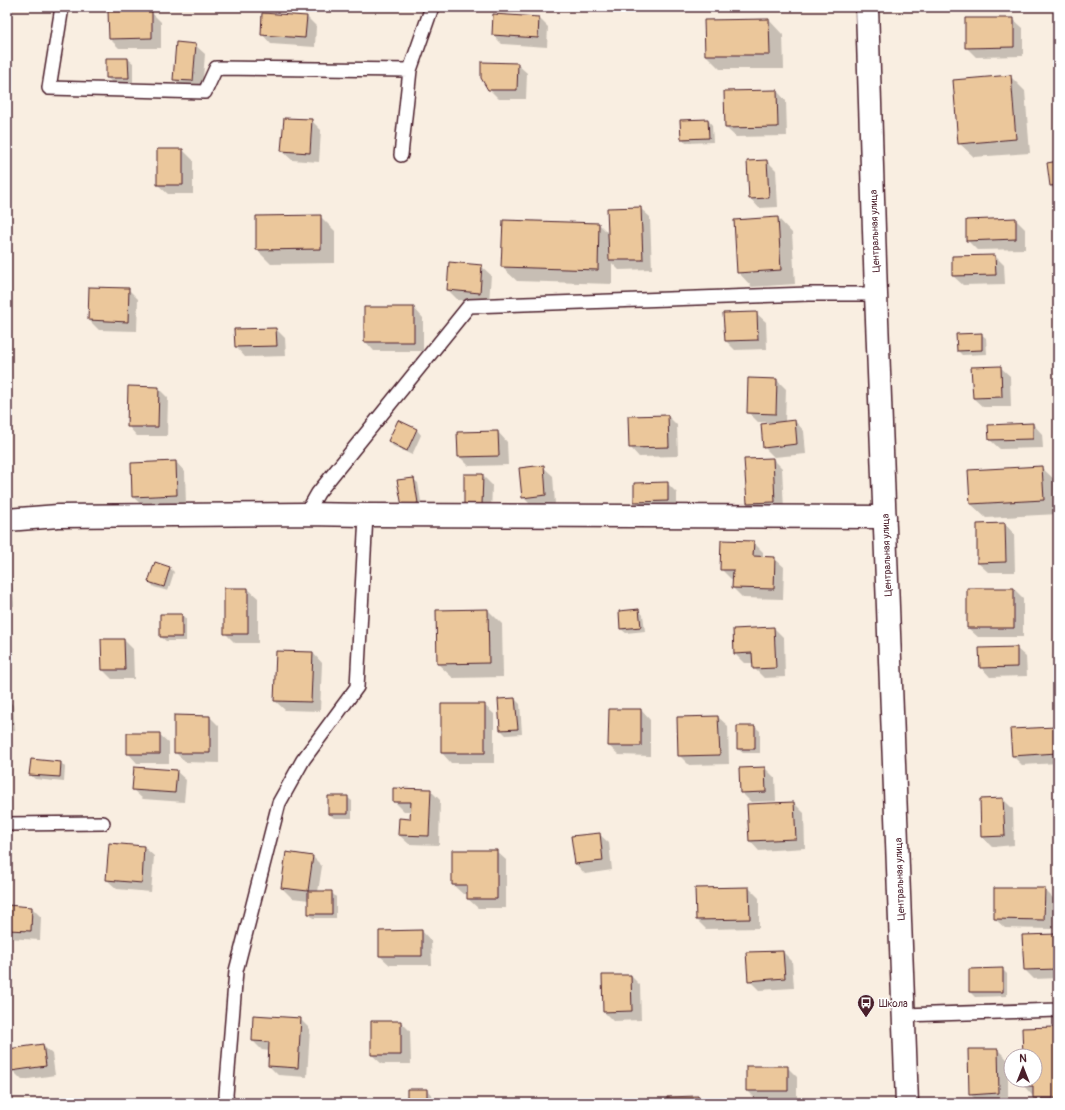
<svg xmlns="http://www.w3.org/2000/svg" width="1065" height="1110" viewBox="0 0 1065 1110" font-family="Pangolin,sans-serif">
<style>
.shadow{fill:#0003}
.building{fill:#ebc79b;stroke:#4a1f2b}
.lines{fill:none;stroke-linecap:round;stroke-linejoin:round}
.service-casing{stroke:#4a1f2b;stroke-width:16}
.minor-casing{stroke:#4a1f2b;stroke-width:25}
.secondary-casing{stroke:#4a1f2b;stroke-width:25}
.service{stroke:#fff;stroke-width:13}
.minor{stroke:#fff;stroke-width:22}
.secondary{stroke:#fff;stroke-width:22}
.labels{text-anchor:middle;stroke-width:3;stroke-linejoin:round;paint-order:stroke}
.street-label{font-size:10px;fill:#4a1f2b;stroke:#fff}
.poi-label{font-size:10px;fill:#4a1f2b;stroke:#fff;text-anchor:start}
</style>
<rect width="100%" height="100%" fill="#f9eee1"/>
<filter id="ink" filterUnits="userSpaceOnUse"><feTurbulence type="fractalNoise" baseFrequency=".025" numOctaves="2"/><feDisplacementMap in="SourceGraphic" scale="8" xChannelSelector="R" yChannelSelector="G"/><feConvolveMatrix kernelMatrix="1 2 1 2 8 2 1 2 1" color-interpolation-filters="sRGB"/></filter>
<g filter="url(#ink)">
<path class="shadow" d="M151 12 161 22V48H119L110 39Z
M306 16 316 26 315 47 271 44 262 34Z
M539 18 548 27 547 47 502 44 493 35Z
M1013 19 1023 28V56L976 57 966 47Z
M769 20 783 35 784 69H720L706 55Z
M195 45 205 54 202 90 184 89 174 79Z
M107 59H128L133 63V82H112L107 78Z
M517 64 527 73 526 99H499L489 89Z
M1010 76 1025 91 1030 153 974 157 959 143Z
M777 91 786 101 787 136 736 137 726 128Z
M311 120 321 130 319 162 292 160 282 151Z
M708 120 712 125 713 142 686 143 682 138Z
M183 150 193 160V194H168L158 185Z
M767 161 776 170 778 207 759 208 750 198Z
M1058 162V193L1051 186 1048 164Z
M640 208 650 217 652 269 619 270 612 263V284L517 281 502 267 599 224 609 234Z
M320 216 335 231V263L271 264 257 250Z
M778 218 792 233 795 284 752 287 738 272Z
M1015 219 1025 229V249L977 250 967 240Z
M995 256 1004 265 1005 284 963 285 953 276Z
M481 266 491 275 489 302 458 300 448 290Z
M128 289 138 299 137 331 99 330 89 320Z
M414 308 423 318V351H374L365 341Z
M756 313 766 322 767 349 735 350 726 341Z
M276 329 285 338 286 356 245 357 236 347 235 330Z
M981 334 986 338 987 354 962 355 958 351Z
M1000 367 1010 376 1011 407H983L973 398Z
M777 380 786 389 785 422 795 421 804 431 806 454 774 457 764 447 772 422H758L748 412Z
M158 388 168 398 167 436H137L128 426Z
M7 409 8 430H7Z
M668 416 677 425 678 456 639 457 630 447Z
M398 421 417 430 421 435 412 455 393 446 389 441Z
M1033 424 1042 434 1043 448 1000 449 990 440Z
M498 432 507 442 508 465 469 466 459 456Z
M773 459 782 468 784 511 757 512 748 503Z
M176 462 185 472 186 505 143 506 133 497Z
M543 467 553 476 555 504 533 507 523 497Z
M1041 467 1056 481 1058 514 986 518 971 504Z
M482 475 492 485 491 514H474L465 504Z
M413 479 418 483 422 508 407 510Z
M667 483 677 493V511H645L635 501Z
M1005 524 1014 534 1015 572H988L978 563Z
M753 542 763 552V557L774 558 784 567 783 599 743 598 733 588V579H731L721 569Z
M169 567 174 572 168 591 154 587 150 582Z
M7 573 12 578 14 606H7Z
M225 589H248L258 598V643H235L225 633Z
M1014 589 1023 598V637H978L968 628Z
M488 610 502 624 503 677 453 678 438 664Z
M639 610 643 615 645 631 626 633 621 629Z
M7 614 10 617 11 654H7Z
M182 615 186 619V641H166L161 637Z
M774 628 784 638 785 677 764 678 754 668V663H744L735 654Z
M124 640 133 649 134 679H112L103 670Z
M1016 648 1026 657 1027 676 990 677 981 667Z
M313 653 322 663 320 711 285 710 275 701Z
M7 699 13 705 15 731 7 732Z
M515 699 520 704 522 734 506 735 501 730 499 700Z
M484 705 494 714V763H451L442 753Z
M641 710 650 720V756L619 755 609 746Z
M210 717 219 726V763L185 762 175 752Z
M718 717 728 726 729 764 689 765 679 755Z
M738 727H755L760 731V753H743L738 749Z
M1055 728 1058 730V763L1022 765 1013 756Z
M159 734 169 743V763H137L128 753Z
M61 763 65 767 64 782 35 779 30 775Z
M765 768 775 778 776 801 751 802 741 792Z
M176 771 186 780 184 802 143 799 133 790Z
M430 790 440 800 439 845 409 844 399 835 411 820 412 811H404L394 801Z
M347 797 352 801V818H334L329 814Z
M1003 799 1013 809 1014 845 992 847 982 837 981 800Z
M794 803 804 813 805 848 759 851 750 841 748 805Z
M599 834 609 843 612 870 585 874 576 864 573 837Z
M110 844 144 847 154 856 151 892 117 889 107 880Z
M7 851 9 885H7Z
M496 851 506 860V908H478L468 899V894H463L453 885Z
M286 853 312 856 322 866 318 892H331L336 897V918H313L309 914V900L292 898 282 888Z
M749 888 759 898V928L706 929 697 920 696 889Z
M1044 889 1054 899 1053 929 1005 928 995 919Z
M7 906 32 908 41 917 40 940 7 938Z
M422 931 431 941 432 965H390L380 956Z
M1058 935V978L1034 979 1025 970Z
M783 952 792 961 794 988 759 990 749 980Z
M1002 969 1007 974V996L975 997 970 992V970Z
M631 976 640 985 641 1020 613 1021 604 1012Z
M300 1019 310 1029 307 1077 278 1075 269 1066 270 1051 262 1050 253 1041Z
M401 1022 410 1031 411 1064H382L372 1055Z
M1054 1028 1058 1031V1103H1039L1024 1086V1080H1035V1056H1024Z
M42 1045 52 1054 55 1075 22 1080 12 1070Z
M998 1050 1008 1060V1103H979L970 1094Z
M787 1067 797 1077V1100H757L747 1090Z
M427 1090 436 1100V1103H408Z
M698 1097 704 1103H668Z"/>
<path class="building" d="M108 11H152V38L109 39Z
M262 13 307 16 305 38 261 35Z
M493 14 539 17 538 38 492 35Z
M965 18H1014V47L965 48Z
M769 19 770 55H705L704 20Z
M176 42 196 44 193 81 173 80Z
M106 58H128L129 78H106Z
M481 62 518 63 517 90H488L481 78Z
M1011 75 1016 139 958 144 953 80Z
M777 90 778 127 725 128 724 91Z
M1056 107H1058V134Z
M284 118 312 119 310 153 281 151Z
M708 119 709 138 681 139 680 120Z
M157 149H183V185H157Z
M767 160 769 198 749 199 747 161Z
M1058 161V185L1050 186 1047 163Z
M641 207 643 260H609L607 208Z
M321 215V249L256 250V216Z
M778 217 781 270 737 273 734 220Z
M1016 218V239L966 241V220Z
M503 220 599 223 598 270 501 267Z
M995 255 996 275 952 276V256Z
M449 262 482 265 480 293 447 290Z
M89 287 129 288 128 322 88 320Z
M364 307H414V342H364Z
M757 312 758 340 725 341 723 313Z
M276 328 277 346 235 347 234 329Z
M982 333V350L957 351 956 334Z
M1001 366 1002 397 973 398 971 367Z
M748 378 777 379 776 414 747 413Z
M128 386 159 387 158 427H127Z
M668 415 669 447 629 448 628 416Z
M398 420 417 429 407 451 388 441Z
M795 420 797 444 763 448 761 424Z
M1033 423V439L989 440 988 425Z
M498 431 499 456 458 457 457 432Z
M773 458 775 502 747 503 744 459Z
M176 461 177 495 132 497 131 463Z
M544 465 546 495 522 498 519 468Z
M1042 466 1044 500 970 504 968 470Z
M464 474H483L482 505 464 504Z
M414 478 418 503 402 506 397 480Z
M668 482V501L634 502V483Z
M1005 523 1006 562 977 563V524Z
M721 540 754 541 753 556 775 557 774 589 732 588 733 570H720Z
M155 562 170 567 164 587 148 582Z
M224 588H248V634H224Z
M967 588H1014V628H967Z
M488 609 489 663 437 664 436 610Z
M639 609 641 627 620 629 619 611Z
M160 614H182V637H160Z
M774 627 776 668 753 669 752 653 734 654 733 629Z
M101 639H124L125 670H102Z
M1017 647V667L980 668 979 648Z
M276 651 313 652 311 702 274 701Z
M515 698 518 729 500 730 498 699Z
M441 704H485V753H441Z
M609 709H641V746H608Z
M174 715 210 716V753H174Z
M718 716 720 755 678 756 677 717Z
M737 726H755V749H737Z
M1056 727 1057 753 1012 756 1010 729Z
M127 733H160V754H127Z
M31 759 61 762 60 777 29 775Z
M134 767 177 770 175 793 132 790Z
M765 767 766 792 740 793 739 768Z
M393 788 431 789 429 836 398 835 399 818 410 819 411 802H393Z
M328 796H348V814H328Z
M1003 798 1005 836 981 837 980 799Z
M794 802 796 839 749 841 747 804Z
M600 833 603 861 575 864 571 836Z
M109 843 144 846 142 883 106 880Z
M452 850H497V899H467V885H452Z
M286 852 313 856 308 891 281 888Z
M749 887 750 919 696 920 695 888Z
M994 888H1045L1044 920 994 919Z
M308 891H332V914H308Z
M7 905 32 907 31 931 7 930Z
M422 930V956H379V931Z
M1058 934V969L1024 970 1022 935Z
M783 951 785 978 748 981 746 952Z
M1003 968V992H969V969Z
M602 975H631L632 1011 603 1012Z
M253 1015 301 1018 298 1068 268 1066 269 1042 252 1041Z
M371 1021H401V1055H371Z
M1055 1027 1057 1098H1033V1086H1024L1023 1080H1035V1056H1023L1022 1028Z
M43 1044 46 1066 11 1071 8 1049Z
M968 1049H998L999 1093 969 1095Z
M746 1066H788V1091H746Z
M407 1089H427V1103H407Z
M698 1096 699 1103H667V1097Z"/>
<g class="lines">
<defs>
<path id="service" d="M62 7 49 88 205 92 216 68 410 70 432 7
M401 155 410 70
M306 514 318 493 469 306 809 294H876
M7 824 103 823
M903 1015 1058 1010
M227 1103 226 1095 236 971 279 803 303 760 357 687 366 515"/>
<path id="minor" d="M7 520 58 516 306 514 366 515 885 517"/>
<path id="secondary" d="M867 7 876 294 907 1103"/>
</defs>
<use href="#service" class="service-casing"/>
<use href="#minor" class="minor-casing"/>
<use href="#secondary" class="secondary-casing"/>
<use href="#service" class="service"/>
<use href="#minor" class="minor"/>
<use href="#secondary" class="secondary"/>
</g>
</g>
<defs>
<symbol id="bus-pin" viewBox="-11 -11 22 30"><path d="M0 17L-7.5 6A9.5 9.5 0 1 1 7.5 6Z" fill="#4a1f2b" stroke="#fff"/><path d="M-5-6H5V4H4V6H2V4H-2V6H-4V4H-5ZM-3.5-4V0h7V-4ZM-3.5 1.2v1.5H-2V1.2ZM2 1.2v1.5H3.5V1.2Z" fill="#fff"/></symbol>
</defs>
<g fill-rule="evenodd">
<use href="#bus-pin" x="856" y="993" width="20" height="27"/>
</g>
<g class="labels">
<g class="street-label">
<text transform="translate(874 231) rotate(-92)" y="4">Центральная улица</text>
<text transform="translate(886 555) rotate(-92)" y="4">Центральная улица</text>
<text transform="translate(899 879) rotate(-92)" y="4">Центральная улица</text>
</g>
<g class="poi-label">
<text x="879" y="1007">Школа</text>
</g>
</g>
<rect width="1065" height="1110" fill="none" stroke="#fff" stroke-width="24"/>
<rect x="12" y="12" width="1041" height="1086" fill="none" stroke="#4a1f2b" stroke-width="1.5" filter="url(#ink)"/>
<g transform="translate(1023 1068)"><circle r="19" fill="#ffffff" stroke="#b7a5aa"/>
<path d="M0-3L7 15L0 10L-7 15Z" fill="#4a1f2b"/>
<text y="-6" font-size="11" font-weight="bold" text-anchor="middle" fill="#4a1f2b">N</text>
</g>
</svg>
